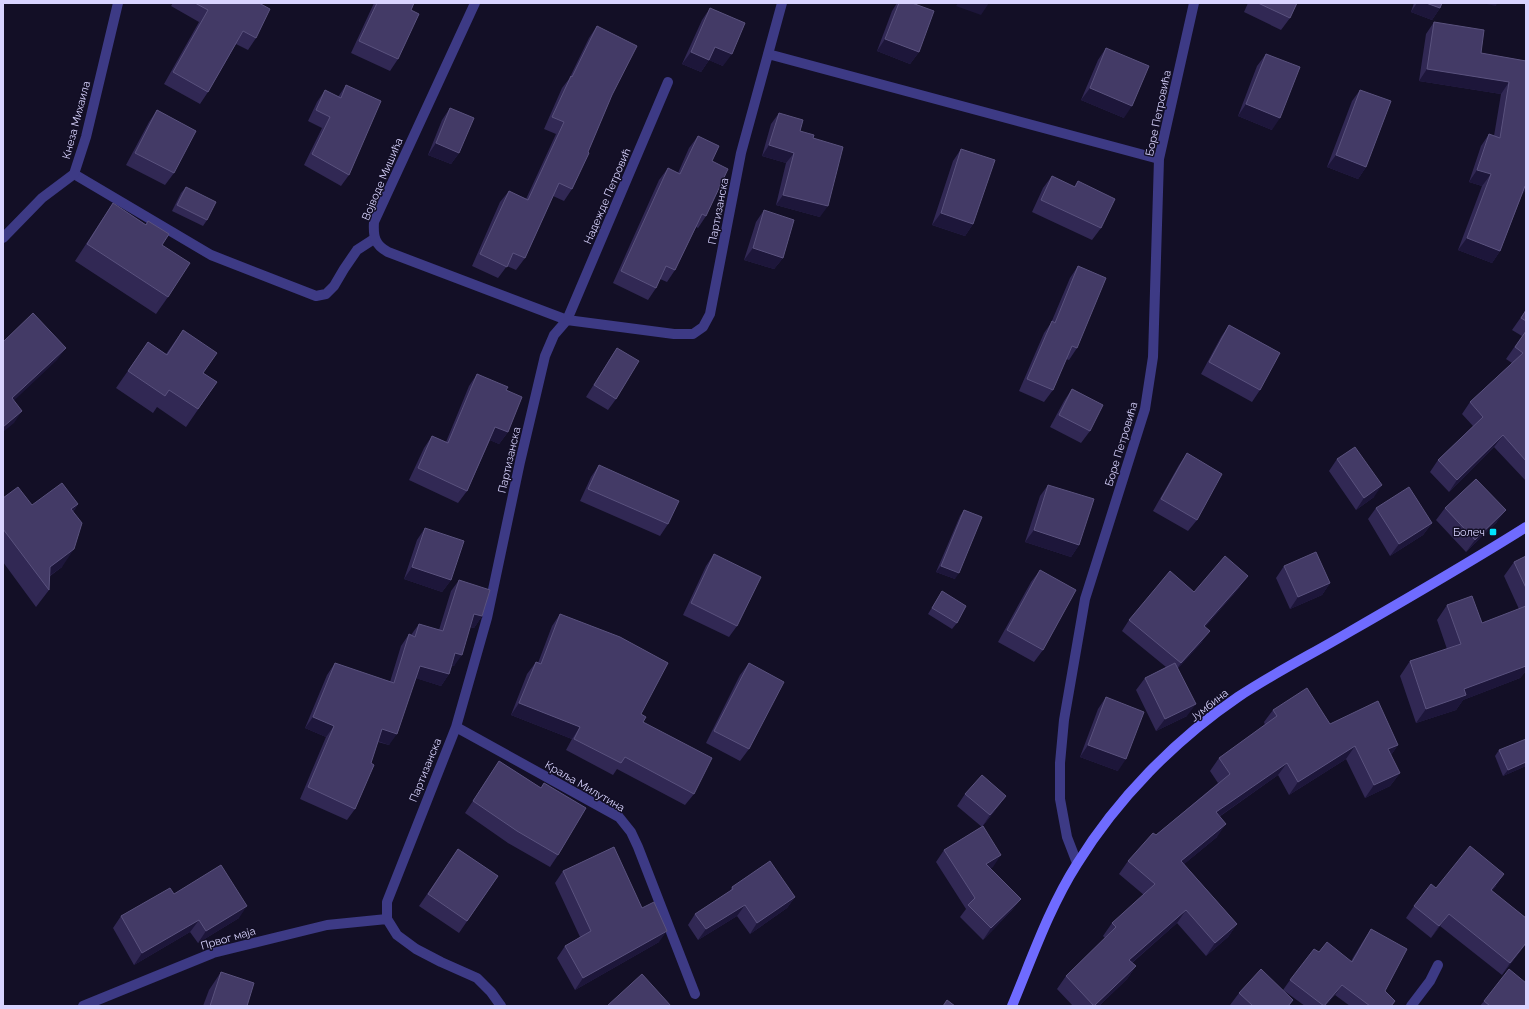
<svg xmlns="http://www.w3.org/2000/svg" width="1529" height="1009" viewBox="0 0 1529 1009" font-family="Raleway,sans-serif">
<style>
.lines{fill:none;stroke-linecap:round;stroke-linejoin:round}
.lane{stroke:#3d3a85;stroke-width:10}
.street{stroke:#3d3a85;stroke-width:10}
.secondary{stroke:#6f6bff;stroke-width:10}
.wall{fill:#312854}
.shaded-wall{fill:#1d163a}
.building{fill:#433a66;stroke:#5a527e}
.poi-dot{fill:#00e5ff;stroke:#130f26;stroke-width:1.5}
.labels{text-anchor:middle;stroke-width:3;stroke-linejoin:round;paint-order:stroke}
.street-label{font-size:11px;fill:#d9d4ff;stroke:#130f26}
.poi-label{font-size:11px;fill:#d9d4ff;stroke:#130f26;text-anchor:end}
</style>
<rect width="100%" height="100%" fill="#130f26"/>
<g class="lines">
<path class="lane" d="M74 174 211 255 316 296 326 294 334 286 344 269 357 250 374 239"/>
<path class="street" d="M475 3 374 222C373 237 375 245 388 252L567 320 674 334H693L703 327 710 314 741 153 782 3
M768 54 1159 159
M3 238 42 198 74 174 86 137 118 3
M456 727 619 817 631 832 638 847 695 994
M1077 863 1067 837 1060 799V763L1064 720 1085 599 1145 409 1153 357 1159 159 1194 3
M83 1006 213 953 327 925 387 919
M501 1006 491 992 477 978 441 962 416 949 397 935 387 919V902L456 727 487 618 520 462 545 356 554 335 567 320 668 82
M1411 1006 1430 981 1438 965"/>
<path class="secondary" d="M1012 1006C1032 958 1049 908 1077 864 1117 799 1175 740 1238 697 1274 673 1314 653 1351 631 1410 597 1469 563 1526 527"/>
</g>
<path class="wall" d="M173 3H259L256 38 248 50 236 44 208 92 200 104 164 84 199 22 171 6Z
M374 3H414L411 10 398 59 390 71 351 53Z
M897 3H912L919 52 910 64 877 51 892 11Z
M1248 3H1297L1290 18 1281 30 1244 12Z
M1414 3H1442L1440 8 1432 20 1411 12Z
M710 8 723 66 709 60 701 72 682 64 702 20Z
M1434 22 1481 53 1526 61V189L1522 195 1500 251 1492 263 1458 250 1482 186 1469 182 1481 146 1489 134 1494 136 1501 94 1419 81 1426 34Z
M597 26 612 95 572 189 564 201 553 196 525 258 516 270 507 266 498 278 472 266 500 202 509 191 526 199 556 134 544 129 562 88 569 79 589 38Z
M1106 48 1124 118 1081 100 1098 60Z
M1266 54 1272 130 1238 116 1257 66Z
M346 85 349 175 341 186 304 165 322 128 308 121 317 102 325 90 338 97Z
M1360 90 1366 167 1358 179 1327 167 1352 101Z
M450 108 459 153 451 164 428 155 442 120Z
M157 110 174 173 165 185 126 165 149 122Z
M779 113 800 131 813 138 820 217 776 205 786 163 762 156 771 124Z
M698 136 712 161 706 216 698 228 696 227 675 270 667 282 660 279 656 288 648 300 613 283 659 180 668 168 678 173 689 148Z
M961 149 973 224 965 236 932 225 953 161Z
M1052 176 1074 187 1078 181 1101 228 1092 240 1032 212 1043 188Z
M186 187 207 220 203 226 172 211 181 193Z
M113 203 162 245 168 297 156 314 75 261 101 221Z
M764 210 783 258 774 269 744 260 756 222Z
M1078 266 1077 348 1069 360 1066 359 1053 390 1044 402 1019 391 1044 333 1051 323 1070 278Z
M1526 310V481L1494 447 1449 492 1430 472 1438 460 1473 426 1462 414 1470 402 1512 363 1506 359 1522 336 1512 330Z
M1229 325 1260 390 1252 402 1201 374 1221 337Z
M183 330 203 373 217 382 186 427 157 407 153 413 116 388 148 342 166 354Z
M617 348 616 399 608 410 586 397 609 360Z
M477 374 506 390 508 432 499 444 490 440 467 491 458 503 409 480 424 448 432 436 446 442 469 386Z
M1072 389 1090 431 1081 443 1050 427 1064 401Z
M1187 453 1197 520 1188 531 1153 511 1179 465Z
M1337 459 1374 497 1356 510 1329 471Z
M599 465 668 524 660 536 580 501 591 477Z
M1048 485 1079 545 1071 557 1025 542 1040 496Z
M3 498 32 505 78 504 73 512 62 567 50 576 49 590 36 607 3 562Z
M1376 508 1432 523 1423 535 1390 556 1368 519Z
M1445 508 1497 522 1466 552 1436 520Z
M964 510 955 579 936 572 960 516Z
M425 528 451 580 442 592 404 579 417 540Z
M714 554 737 626 729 637 683 615 706 566Z
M1526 556V671L1520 678 1463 700 1456 710 1416 723 1400 676 1410 661 1447 649 1437 620 1447 605 1482 623 1519 609 1504 576 1514 562Z
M1284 566 1330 583 1322 595 1290 609 1276 578Z
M1040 570 1043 650 1034 662 998 642 1031 582Z
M459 580 482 616 474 628 470 627 454 666H452L449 674 441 686 416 678 389 745 378 742 355 809 347 820 300 799 326 737 305 728 327 675 335 663 390 682 401 646 409 634 411 635 419 624 439 630 451 591Z
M1240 587 1205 627 1202 642 1178 668 1187 716 1156 731 1136 690 1145 678 1166 667 1122 631 1129 620 1194 592Z
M942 591 957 623 952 629 928 614Z
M560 614 641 714 643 722 694 794 685 805 617 769 613 775 566 750 572 739 511 715 527 674 536 662 538 663 552 626Z
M749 663V749L740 761 706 743 740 675Z
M1106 697 1118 771 1080 757 1098 709Z
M1273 710 1330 724 1398 745 1391 755 1400 773 1390 786 1365 798 1346 759 1289 795 1278 775 1219 817 1217 837 1184 864 1237 924 1228 937 1206 956 1177 923 1132 963 1136 966 1127 979 1099 1006H1073L1057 989 1066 976 1105 938 1103 936 1112 923 1144 895 1119 874 1128 861 1156 835 1218 783 1210 771 1219 758 1265 725 1264 722Z
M1526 739V766L1503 776 1495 756 1499 750Z
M499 761 541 788 544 783 558 855 550 867 508 843 465 813Z
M965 794 1006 796 997 808 982 827 993 867 990 868 1021 899 1012 910 983 940 960 917 966 909 936 862 944 850 982 827 957 806Z
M458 849 498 876 459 933 419 906Z
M563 871 659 942 575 990 557 958 565 946 580 937 555 883Z
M1496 886 1492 891 1526 918V944L1502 975 1440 926 1431 938 1406 918 1414 906 1436 888Z
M732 887 795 897 787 908 750 934 737 916 698 940 688 925 695 914 730 891Z
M174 894 239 918 198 943 190 932 134 965 113 928 121 916Z
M1371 929 1385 991 1395 1001 1392 1006H1350L1335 995 1325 1006H1305L1283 990 1290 980 1319 952 1351 961 1365 938Z
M221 972 247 1006H203L209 990Z
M1239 993 1293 1000 1289 1006H1232L1230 1005Z
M1484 1001 1526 1006H1480Z"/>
<path class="shaded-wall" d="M958 3H989L981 15 956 6Z
M1417 3H1426L1440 8 1432 20 1411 12Z
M1482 3H1497L1496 6Z
M885 39 919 52 910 64 877 51Z
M715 47 732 54 723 66 706 59Z
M691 52 709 60 701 72 682 64Z
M1427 69 1509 82 1501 94 1419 81Z
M1090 88 1132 106 1124 118 1081 100Z
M1246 104 1280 118 1272 130 1238 116Z
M436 143 459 153 451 164 428 155Z
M769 145 794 153 786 163 762 156Z
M1336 155 1366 167 1358 179 1327 167Z
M1477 170 1491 174 1482 186 1469 182Z
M1525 186 1526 187V189L1519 199Z
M783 195 828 206 820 217 776 205Z
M941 213 973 224 965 236 932 225Z
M1467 238 1500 251 1492 263 1458 250Z
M753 248 783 258 774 269 744 260Z
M66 348 57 360 4 410 12 398Z
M22 411 14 423 3 432V427Z
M495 427 508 432 499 444 487 439Z
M1503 435 1494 447 1449 492 1457 480Z
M1382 485 1374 497 1356 510 1364 498Z
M78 504 66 522 71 509Z
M1506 510 1497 522 1466 552 1475 540Z
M1432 523 1423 535 1390 556 1399 544Z
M1034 530 1079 545 1071 557 1025 542Z
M74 549 62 567 42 581 50 567Z
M941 566 959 573 955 579 936 572Z
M412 567 451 580 442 592 404 579Z
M1248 576 1240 587 1196 637 1204 626Z
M1330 583 1322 595 1290 609 1298 597Z
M474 614 482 616 474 628 466 625Z
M1210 631 1202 642 1173 674 1181 663Z
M455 653 462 655 454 666 448 665Z
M420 666 449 674 441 686 412 677Z
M1526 666V671L1520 678 1463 700 1456 710 1416 723 1426 709 1464 689Z
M519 703 580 727 572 739 511 715Z
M1196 704 1187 716 1156 731 1165 719Z
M313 717 334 726 326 737 305 728Z
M382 729 397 734 389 745 375 740Z
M1088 745 1126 759 1118 771 1080 757Z
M1398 745 1389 758 1388 749Z
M1355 746 1346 759 1289 795 1298 782Z
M1526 762V766L1503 776 1508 770Z
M1287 763 1278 775 1207 825 1216 812Z
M1400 773 1390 786 1365 798 1374 785Z
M1006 796 997 808 982 827 990 815Z
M1226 824 1217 837 1172 874 1181 861Z
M1001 855 993 867 978 876 986 864Z
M1504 874 1496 886 1483 902 1491 890Z
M795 897 787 908 750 934 757 923Z
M1021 899 1012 910 983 940 991 928Z
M745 905 737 916 698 940 706 929Z
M247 906 239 918 198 943 206 931Z
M1186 910 1177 923 1120 973 1129 960Z
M1449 914 1431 938 1439 926Z
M199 920 190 932 134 965 142 953Z
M1237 924 1228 937 1206 956 1215 943Z
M667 931 659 942 575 990 583 978Z
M1526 943V944L1502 975 1510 963Z
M1136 966 1127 979 1099 1006H1094Z
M1342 985 1335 995 1325 1006H1323Z"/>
<path class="building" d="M195 3H259L270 9 256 38 243 31 208 92 173 72 208 10Z
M377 3H414L411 10 419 14 398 59 359 41Z
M899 3H912L934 11 919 52 885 39Z
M1258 3H1297L1290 18Z
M1426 3H1442L1440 8Z
M710 8 745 23 732 54 715 47 709 60 691 52Z
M1434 22 1484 30 1481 53 1526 61V187L1525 186 1500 251 1467 238 1491 174 1477 170 1489 134 1500 138 1509 82 1427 69Z
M597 26 637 46 612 95 588 152 589 153 572 189 559 183 525 258 513 253 507 267 480 254 509 191 528 200 564 122 552 117 571 76 572 77Z
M1106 48 1149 66 1132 106 1090 88Z
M1266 54 1300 67 1280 118 1246 104Z
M346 85 381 101 349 175 312 154 330 117 316 110 325 90 341 98Z
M1360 90 1391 101 1366 167 1336 155Z
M450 108 474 118 459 153 436 143Z
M157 110 196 131 174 173 135 153Z
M779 113 803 120 800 131 814 135 813 138 843 147 828 206 783 195 794 153 769 145Z
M698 136 719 146 712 161 728 169 706 216 702 214 675 270 666 266 656 288 621 271 668 168 680 174Z
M961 149 995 160 973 224 941 213Z
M1052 176 1075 187 1078 181 1115 199 1101 228 1041 200Z
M186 187 216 202 207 220 177 205Z
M113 203 146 225 148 221 169 234 162 245 190 263 168 297 87 244Z
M764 210 794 220 783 258 753 248Z
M1078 266 1106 278 1077 348 1072 346 1053 390 1027 379 1052 321 1055 323Z
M1526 310V321L1521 318Z
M33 313 66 348 12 398 22 411 3 427V342Z
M1229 325 1280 353 1260 390 1209 362Z
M183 330 217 353 203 373 217 382 198 409 169 390 165 396 128 371 148 342 167 355Z
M1526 331V461L1503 435 1457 480 1438 460 1483 417 1470 402 1523 353 1515 347Z
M617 348 639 361 616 399 594 385Z
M477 374 508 387 506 390 522 397 508 432 495 427 467 491 418 468 432 436 448 443Z
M1072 389 1103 405 1090 431 1059 415Z
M1355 447 1382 485 1364 498 1337 459Z
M1187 453 1222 474 1197 520 1161 499Z
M599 465 679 501 668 524 588 489Z
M1476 479 1506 510 1475 540 1445 508Z
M62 483 78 504 71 509 82 523 74 549 50 567 49 590 3 529V498L18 487 32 505Z
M1048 485 1094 499 1079 545 1034 530Z
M1409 487 1432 523 1399 544 1376 508Z
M964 510 982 517 959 573 941 566Z
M425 528 464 541 451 580 412 567Z
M1316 552 1330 583 1298 597 1284 566Z
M714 554 761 577 737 626 691 603Z
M1225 556 1248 576 1204 626 1210 631 1181 663 1129 620 1170 571 1194 592Z
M1526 556V588L1514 562Z
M1040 570 1076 590 1043 650 1007 630Z
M459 580 490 590 482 616 474 614 462 655 455 653 449 674 420 666 397 734 382 729 371 763 374 765 355 809 308 787 334 726 313 717 335 663 394 683 409 634 415 637 419 624 443 631Z
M942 591 966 606 957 623 932 608Z
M1472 596 1482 623 1526 606V666L1464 689 1466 695 1426 709 1410 661 1461 644 1447 605Z
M560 614 620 637 668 663 641 714 646 717 643 722 712 758 694 794 625 757 621 763 574 739 580 727 519 703 536 662 541 664Z
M749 663 784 682 749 749 714 731Z
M1175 663 1196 704 1165 719 1145 678Z
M1307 688 1330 724 1378 701 1398 745 1388 749 1400 773 1374 785 1355 746 1298 782 1287 763 1216 812 1226 824 1181 861 1237 924 1215 943 1186 910 1129 960 1136 966 1094 1006 1066 976 1116 927 1112 923 1155 884 1128 861 1153 833 1156 835 1230 774 1219 758 1277 716 1273 710Z
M1106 697 1144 712 1126 759 1088 745Z
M1526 739V762L1508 770 1499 750Z
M499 761 541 788 544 783 586 808 558 855 517 831 473 801Z
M982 775 1006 796 990 815 965 794Z
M983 826 1001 855 986 864 1021 899 991 928 968 905 975 898 944 850Z
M1470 846 1504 874 1491 890 1526 918V943L1510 963 1449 914 1439 926 1414 906 1431 884 1436 888Z
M614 847 642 908 654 902 667 931 583 978 565 946 591 931 563 871Z
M458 849 498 876 467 921 428 894Z
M770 861 795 897 757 923 745 905 706 929 695 914 733 889 732 887Z
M221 865 247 906 206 931 199 920 142 953 121 916 170 888 174 894Z
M1371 929 1407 949 1385 991 1395 1001 1391 1006H1370L1342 985 1324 1006 1290 980 1314 949 1319 952 1327 942 1352 962Z
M1261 969 1293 1000 1288 1006H1253L1239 993Z
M1509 969 1526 983V1006H1490L1484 1001Z
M221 972 254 983 247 1006H210Z
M642 974 671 1006H607Z
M947 1000 955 1006H943Z"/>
<rect class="poi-dot" x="1489" y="528" width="8" height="8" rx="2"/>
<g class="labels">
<g class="street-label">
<text transform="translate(1158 113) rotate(-78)" y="4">Боре Петровића</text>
<text transform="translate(76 120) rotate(-75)" y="4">Кнеза Михаила</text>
<text transform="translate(382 179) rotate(-67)" y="4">Војводе Мишића</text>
<text transform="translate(607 196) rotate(-67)" y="4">Надежде Петровић</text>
<text transform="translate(718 211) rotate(-79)" y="4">Партизанска</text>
<text transform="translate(1121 444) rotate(-73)" y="4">Боре Петровића</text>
<text transform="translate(509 460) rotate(-77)" y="4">Партизанска</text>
<text transform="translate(1209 705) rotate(-38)" y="4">Јумбина</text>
<text transform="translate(425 770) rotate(-68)" y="4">Партизанска</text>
<text transform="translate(585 786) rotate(30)" y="4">Краља Милутина</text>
<text transform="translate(228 938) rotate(-16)" y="4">Првог маја</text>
</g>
<g class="poi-label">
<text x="1485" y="536">Болеч</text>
</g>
</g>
<rect width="1529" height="1009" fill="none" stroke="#d9d4ff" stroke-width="8"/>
</svg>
